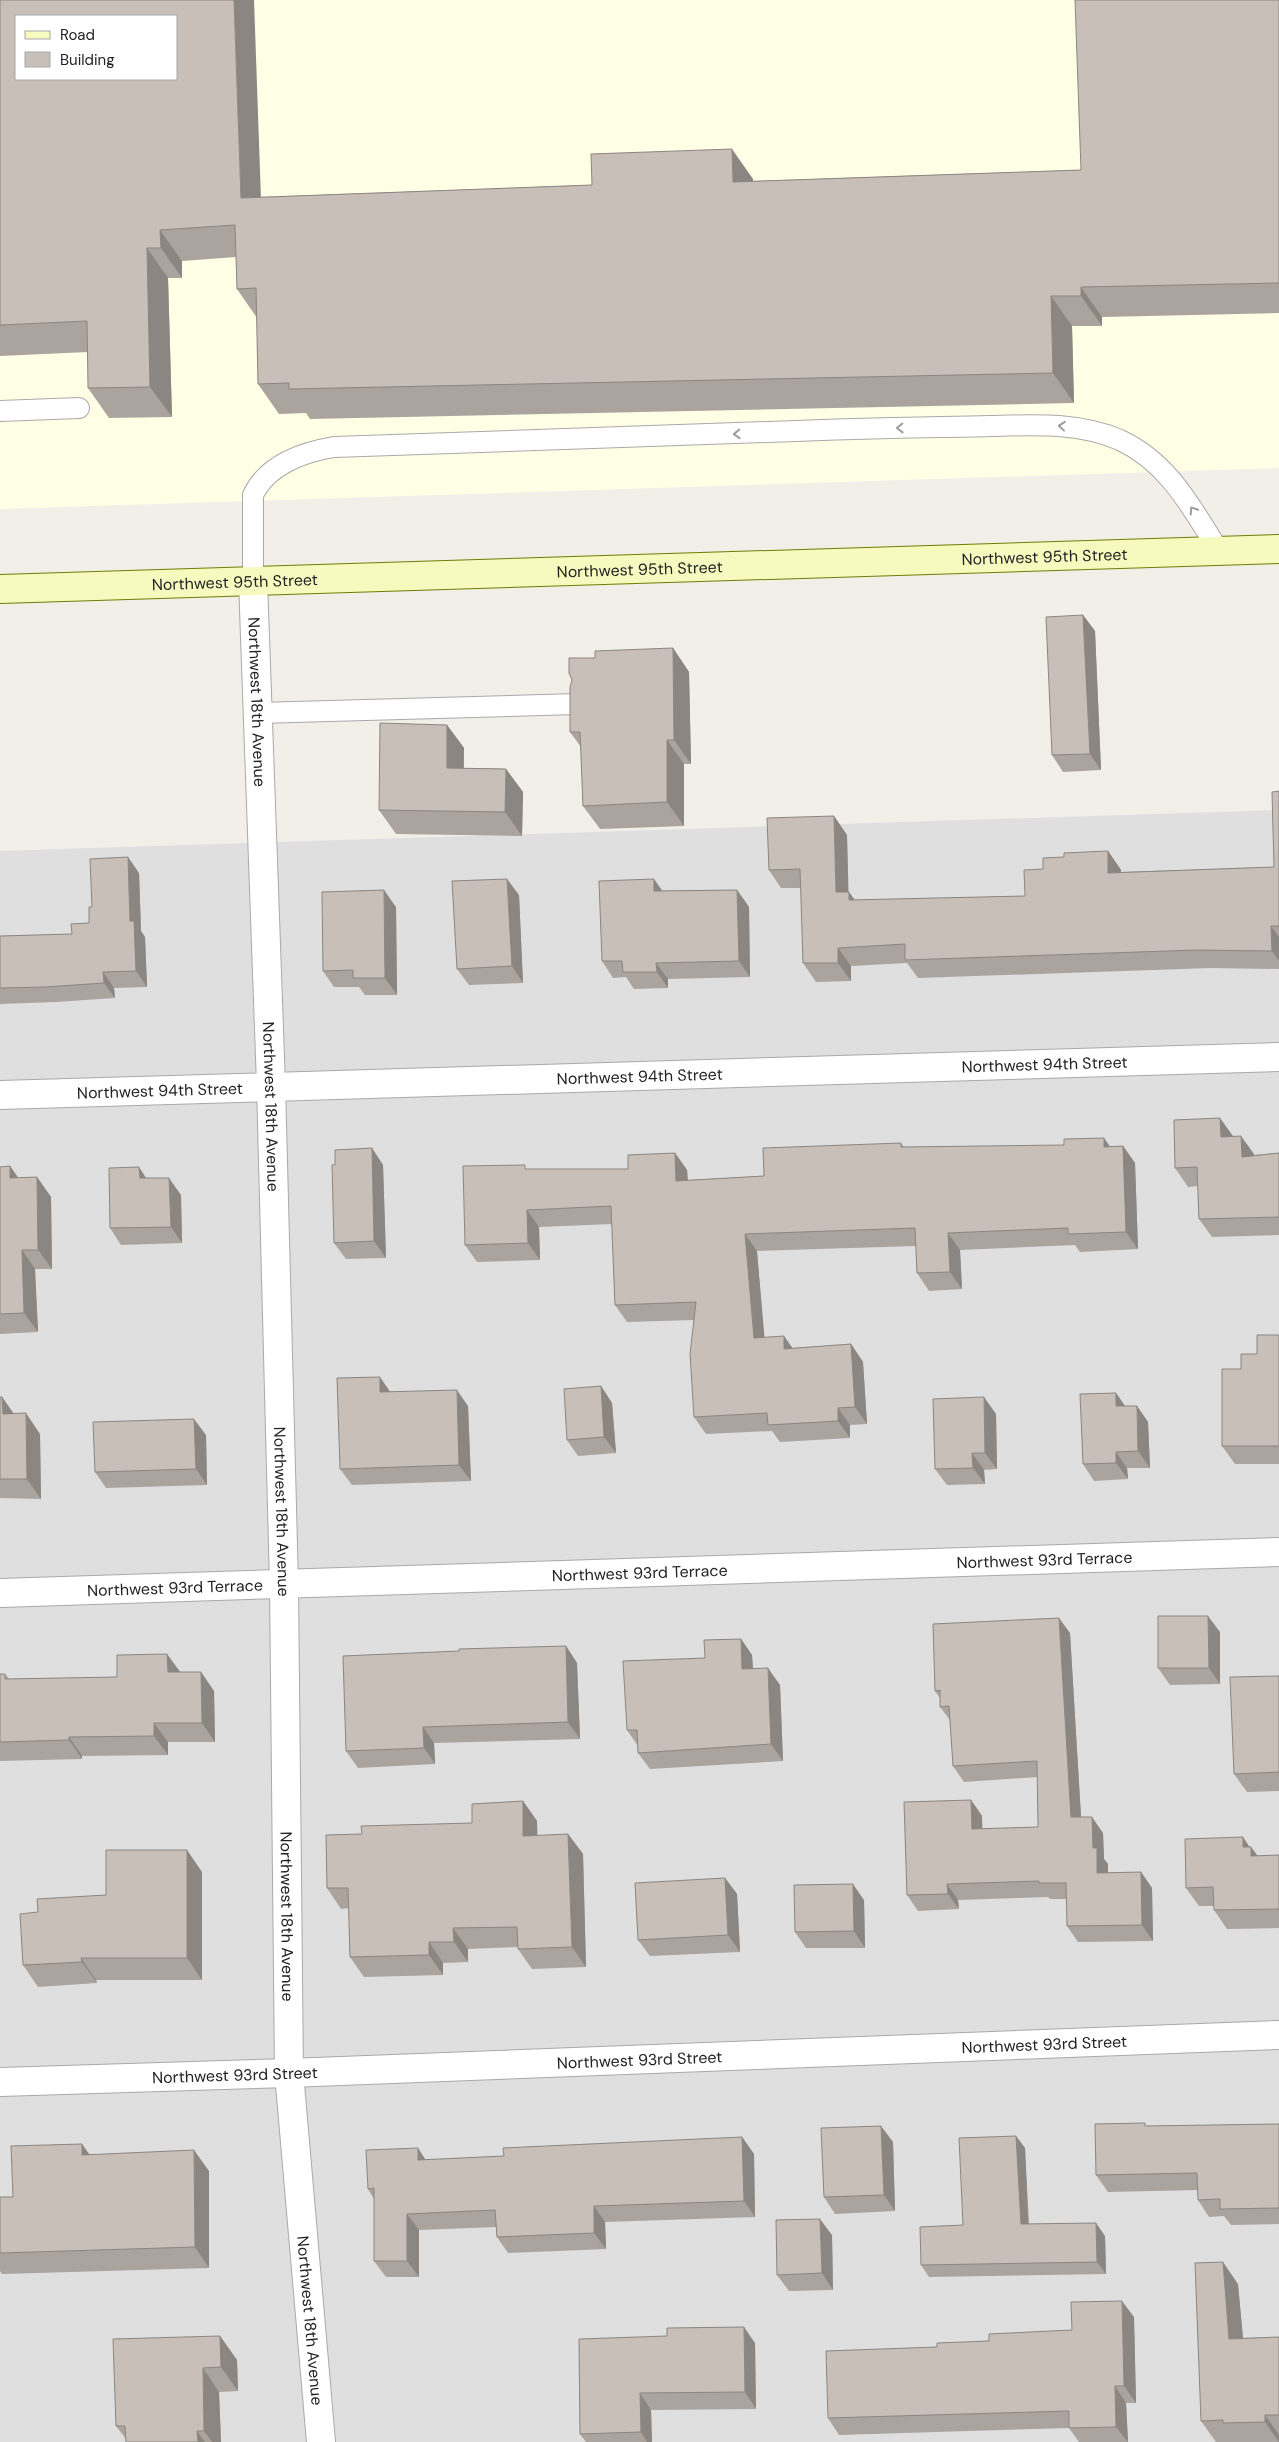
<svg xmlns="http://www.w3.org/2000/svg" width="1279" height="2442" viewBox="0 0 1279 2442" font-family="'DM Sans',sans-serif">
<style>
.residential{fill:#e0dfdf}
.education{fill:#ffffe5;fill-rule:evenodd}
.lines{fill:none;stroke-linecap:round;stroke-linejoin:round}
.lane-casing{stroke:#a9a9a9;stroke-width:22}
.street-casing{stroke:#a9a9a9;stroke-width:30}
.secondary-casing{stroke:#707d05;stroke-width:30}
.lane{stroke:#fff;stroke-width:20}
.street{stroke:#fff;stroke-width:28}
.secondary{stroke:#f7fabf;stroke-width:28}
.wall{fill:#aba49e}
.shaded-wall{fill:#8b8681}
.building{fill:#c7bfb8;stroke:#8b8681;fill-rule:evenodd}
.oneway{stroke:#9c9c9c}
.labels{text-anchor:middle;stroke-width:5;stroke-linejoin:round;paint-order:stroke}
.street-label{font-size:16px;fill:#222;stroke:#fff}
</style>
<rect width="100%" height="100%" fill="#f2efe9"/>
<path class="residential" d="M1279 810V2442H0V851Z"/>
<path class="education" d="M0 0H1279V468L0 509ZM16 16H176V79H16Z"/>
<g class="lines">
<defs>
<path id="lane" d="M0 411 79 408
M253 581V495C267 465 303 452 334 447 519 442 705 433 891 428 924 427 957 427 990 426 1033 425 1079 422 1120 440 1169 463 1191 507 1219 551
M258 713 577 704"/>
<g id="street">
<path id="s1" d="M253 581 271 1085 284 1584 289 2073 321 2442"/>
<path id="s2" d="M0 1095 1279 1057"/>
<path id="s3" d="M0 1593 1279 1552"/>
<path id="s4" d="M0 2082 289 2073 1279 2035"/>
</g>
<g id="secondary">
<path id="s5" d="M0 589 1279 549"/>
</g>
</defs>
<use href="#lane" class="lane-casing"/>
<use href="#street" class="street-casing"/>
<use href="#secondary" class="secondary-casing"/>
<use href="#lane" class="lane"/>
<use href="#street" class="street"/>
<use href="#secondary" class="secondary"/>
</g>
<path class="wall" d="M0 0 261 197 753 179V181L1081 170 1279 0V313L1102 317V326H1072L1074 403 310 419 306 413 279 414 258 384 257 318 237 289 236 257 182 261V278H168L172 417 109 418 88 388V352L0 356Z
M1083 615 1095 631 1101 770 1063 772 1052 755Z
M673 648 689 672 691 764H684V826L600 829 583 806 581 747 570 732 595 658Z
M447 725 464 748V768L506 769 523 792 522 836 396 834 379 810Z
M1279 791V969L1210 968 918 978 907 963 851 966V981L816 982 803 963 801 888H781L769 870 834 816 847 835 848 892 855 900 1025 896 1043 869 1064 857 1108 851 1121 870V872L1274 867Z
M139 873 141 931 145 937 147 987 114 988 115 998 56 1002 0 1004V936L72 934 89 923 92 907Z
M737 890 749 907 750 977 668 979V988L634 989 626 977 613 978 602 961 662 891Z
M519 895 523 983 469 985 457 969Z
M396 907 397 995H365L359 987H334L323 971Z
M1233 1136 1254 1154V1155L1279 1153V1235L1212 1237 1199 1219 1198 1186 1188 1187 1175 1168Z
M901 1143 904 1147 1123 1146 1135 1163 1138 1249 1080 1252 1075 1245 960 1250 962 1289 929 1291 917 1273 916 1246 757 1251 764 1337 792 1348 851 1344 863 1362 867 1424 850 1425V1438L780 1442 772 1431 706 1434 694 1417V1320L627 1322 615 1305 612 1224 539 1227 540 1260 477 1262 465 1245 528 1169H628L675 1153 687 1170 688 1180 764 1176Z
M372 1148 383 1165 386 1258 346 1259 334 1243Z
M10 1166 18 1178 37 1177 51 1197 52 1269H35L38 1332 0 1334V1167Z
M147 1178 181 1195 182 1243 121 1245 110 1228Z
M1279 1335V1464H1235L1222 1446 1241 1369Z
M601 1386 612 1403 616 1453 578 1456 567 1440Z
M390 1392 468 1406 471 1481 352 1485 340 1469Z
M1116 1393 1125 1406H1137L1148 1422 1150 1468H1127L1128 1479 1094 1481 1083 1464Z
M0 1397H2L14 1414 40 1434 41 1499 0 1498Z
M996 1414 997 1469 984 1470 985 1484 947 1485 935 1469Z
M206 1435 207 1485 106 1488 95 1472Z
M1220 1632V1684L1170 1685 1158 1668Z
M1070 1633 1081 1817 1103 1833 1104 1859 1108 1864V1873L1141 1872 1152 1888 1153 1941 1078 1942 1067 1926V1899H1050L1048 1897 958 1900 959 1909 918 1911 907 1895 971 1800 982 1816V1829L1038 1827V1777L964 1782 953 1766 950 1720 940 1707V1698L935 1691Z
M741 1639 752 1655 753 1669 780 1685 783 1761 650 1769 638 1753V1746L627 1730 705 1658Z
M566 1646 577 1663 580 1739 434 1743 435 1764 358 1768 346 1751Z
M180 1672H201L214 1691 215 1742H168V1755L82 1756V1759L0 1761V1674H5L9 1679 117 1677Z
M1279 1676V1791L1247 1792 1234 1774Z
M523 1801 537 1821V1836L568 1834 583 1854 586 1967 532 1969 518 1949V1947L468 1949V1962L443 1963V1975L364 1977 350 1957 349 1908 341 1909 327 1888 362 1834 472 1823Z
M1250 1847H1251L1258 1856 1279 1855V1928L1227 1929 1214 1910V1906H1199L1186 1888Z
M202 1872V1980H96L97 1983 38 1987 23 1965 38 1912Z
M725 1878 737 1894 740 1952 650 1956 638 1940Z
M864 1900 865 1948H806L795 1932Z
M1279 2124V2224L1231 2225 1224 2216 1209 2217 1198 2200V2190L1108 2192 1096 2175 1148 2126Z
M1016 2136 1025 2148 1029 2224 1105 2236 1106 2274 929 2277 921 2265 963 2225Z
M742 2137 754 2154 755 2217 605 2222 606 2249 508 2253 497 2237 496 2227 419 2230V2277H386L374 2261V2199L368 2189 426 2160 504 2156Z
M893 2142 895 2211 835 2214 824 2197Z
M82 2144 89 2155 209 2171V2268L2 2274 0 2271V2197H13Z
M832 2235 833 2290 789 2291 777 2275Z
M1238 2284 1243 2338 1279 2337V2442H1216L1201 2421Z
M1134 2317 1136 2403H1126L1128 2442H1079L1069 2428 839 2435 828 2418 937 2347 1072 2330Z
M220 2336 237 2360 238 2391 219 2392 221 2442H126V2439L116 2426Z
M579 2339 755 2343 756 2409 651 2410 652 2442H586L580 2434Z"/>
<path class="shaded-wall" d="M234 0H254L262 228 241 198Z
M732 149 753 179 754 212 733 182Z
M160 230 182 261V278L161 248Z
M147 248 168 278 172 417 150 387Z
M1081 287 1102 317V326L1081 296Z
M1051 296 1072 326 1074 403 1053 373Z
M1083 615 1095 631 1101 770 1090 754Z
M673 648 689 672 691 764 674 740Z
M447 725 464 748 463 792 447 768Z
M667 740 684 764V826L667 802Z
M506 769 523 792 522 836 505 812Z
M834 816 847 835 849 910 836 892Z
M1108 851 1121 870V891L1108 873Z
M128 857 139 873 141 931 145 937 147 987 136 971 130 921Z
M507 879 519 895 523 983 512 966Z
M654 879 666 896 654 891Z
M384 890 396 907 397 995 385 978Z
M737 890 749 907 750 977 739 961Z
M849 892 862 910 849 900Z
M1271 926 1279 937V961L1272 951Z
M838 948 851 966V981L838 963Z
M656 963 668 979V988L657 972Z
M103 972 114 988 115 998 104 983Z
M1220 1118 1233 1136V1155L1221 1137Z
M1241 1136 1254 1154 1255 1175 1242 1157Z
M1104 1138 1116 1155 1104 1147Z
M1123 1146 1135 1163 1138 1249 1126 1232Z
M372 1148 383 1165 386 1258 374 1241Z
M675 1153 687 1170 689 1198 676 1181Z
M10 1166 24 1186 10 1178Z
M139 1167 150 1184 140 1178Z
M37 1177 51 1197 52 1269 38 1250Z
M169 1178 181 1195 182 1243 171 1227Z
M527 1210 539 1227 540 1260 528 1243Z
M948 1233 960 1250 962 1289 950 1272Z
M745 1234 757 1251 766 1355 754 1338Z
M22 1250 35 1269 38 1332 24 1313Z
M784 1336 796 1353 784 1349Z
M851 1344 863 1362 867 1424 855 1407Z
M380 1377 391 1393 380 1392Z
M601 1386 612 1403 616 1453 604 1437Z
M457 1390 468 1406 471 1481 459 1465Z
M1116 1393 1127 1409 1116 1406Z
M2 1397 16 1417 3 1414Z
M984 1397 996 1414 997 1469 985 1453Z
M1137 1406 1148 1422 1150 1468 1138 1451Z
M838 1408 850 1425V1438L838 1421Z
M26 1413 40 1434 41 1499 27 1479Z
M194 1419 206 1435 207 1485 196 1469Z
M1116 1452 1127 1468 1128 1479 1116 1463Z
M972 1453 984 1470 985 1484 973 1468Z
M1208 1616 1220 1632V1684L1209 1668Z
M1059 1618 1070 1633 1082 1833 1071 1817Z
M741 1639 752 1655 754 1685 742 1669Z
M566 1646 577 1663 580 1739 568 1722Z
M167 1654 181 1673 168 1672Z
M768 1668 780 1685 783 1761 771 1744Z
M201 1672 214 1691 215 1742 202 1723Z
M154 1723 168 1742V1755L154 1736Z
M423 1727 434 1743 435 1764 424 1748Z
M69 1737 82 1756V1759L69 1740Z
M971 1800 982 1816 983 1845 972 1829Z
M523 1801 537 1821 538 1857 523 1836Z
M1092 1817 1103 1833 1104 1859 1108 1864V1889L1097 1873 1093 1848Z
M568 1834 583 1854 586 1967 572 1947Z
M1243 1837 1251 1849V1847L1264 1865V1875L1243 1847Z
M187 1850 202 1872V1980L187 1958Z
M1141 1872 1152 1888 1153 1941 1142 1925Z
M725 1878 737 1894 740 1952 728 1935Z
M853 1884 864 1900 865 1948 854 1931Z
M947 1884 958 1900 959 1909 948 1894Z
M453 1928 468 1949V1962L454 1942Z
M429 1942 443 1963V1975L429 1955Z
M81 1958 96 1980 97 1983 82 1962Z
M881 2126 893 2142 895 2211 884 2195Z
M1016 2136 1025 2148 1029 2237 1021 2224Z
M742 2137 754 2154 755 2217 744 2201Z
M82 2144 97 2165 82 2155Z
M418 2148 429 2165 418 2160Z
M194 2150 209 2171V2268L195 2247Z
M594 2206 605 2222 606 2249 594 2233Z
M407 2214 419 2230V2277L407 2261Z
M820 2219 832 2235 833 2290 822 2273Z
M1096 2223 1105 2236 1106 2274 1097 2262Z
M1223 2262 1238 2284 1245 2361 1229 2339Z
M1122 2301 1134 2317 1136 2403 1124 2386Z
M744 2327 755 2343 756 2409 745 2392Z
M220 2336 237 2360 238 2391 221 2367Z
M203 2368 219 2392 221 2442H212L204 2431Z
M1115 2386 1126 2403 1128 2442 1116 2427Z
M640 2393 651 2410 652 2442H647L641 2432Z
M1265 2415 1279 2435V2442L1265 2422Z
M197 2431 205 2442H198Z"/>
<path class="building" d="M0 0H234L241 198 592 185 591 154 732 149 733 182 1081 170 1075 0H1279V283L1081 287V296H1051L1053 373 289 389V383L258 384 256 288 237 289 235 225 160 230 161 248H147L150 387 88 388 87 321 0 325ZM16 16H176V79H16Z
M1083 615 1090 754 1052 755 1046 617Z
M673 648 674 740H667V802L583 806 580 732H570V687L572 680 569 673V658H595V651Z
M380 723 447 725V768L506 769 505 812 379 810Z
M1279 791V926H1271L1272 951 1197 950 905 960V944L838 948V963H803L800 869 769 870 767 818 834 816 836 892H849V900L1025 896 1024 870 1043 869V858L1064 857V853L1108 851V873L1274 867 1272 792Z
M128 857 130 921H134L136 971 103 972 104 983 45 987 0 988V936L72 934 71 924 89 923V907H92L90 859Z
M507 879 512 966 457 969 452 881Z
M654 879V891L737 890 739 961 656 963 657 972H623L622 961H602L599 881Z
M384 890 385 978H353V970L323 971 322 892Z
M1220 1118 1221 1137 1241 1136 1242 1157 1279 1153V1217L1199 1219 1197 1167 1175 1168 1174 1120Z
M1104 1138V1147L1123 1146 1126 1232 1068 1234V1228L948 1233 950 1272 917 1273 915 1228 745 1234 754 1338 784 1336V1349L851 1344 855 1407 838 1408V1421L768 1425 767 1413 694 1417 690 1354 696 1302 615 1305 611 1206 527 1210 528 1243 465 1245 463 1166 525 1165V1169H628V1155L675 1153 676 1181 764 1176 763 1148 901 1143V1147L1064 1145V1139Z
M372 1148 374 1241 334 1243 332 1165H335V1150Z
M10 1166V1178L37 1177 38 1250H22L24 1313 0 1314V1167Z
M139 1167 140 1178H169L171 1227 110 1228 109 1168Z
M1257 1335H1279V1446H1222V1369H1241V1354H1257Z
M380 1377V1392L457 1390 459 1465 340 1469 337 1378Z
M601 1386 604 1437 567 1440 564 1389Z
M1116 1393V1406H1137L1138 1451 1116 1452V1463L1083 1464 1080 1394Z
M0 1397H2L3 1414 26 1413 27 1479H0Z
M984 1397 985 1453H972L973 1468 935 1469 933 1399Z
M194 1419 196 1469 95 1472 93 1422Z
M1158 1616H1208L1209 1668H1158Z
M1059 1618 1071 1817H1092L1093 1848H1097V1873L1141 1872 1142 1925 1067 1926 1066 1883H1039V1881L947 1884 948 1894 907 1895 904 1802 971 1800 972 1829 1038 1827 1037 1761 953 1766 949 1706 940 1707V1690L935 1691 933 1624Z
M741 1639 742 1669 768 1668 771 1744 638 1753 637 1730H627L623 1661 705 1658 704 1640Z
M566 1646 568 1722 423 1727 424 1748 346 1751 343 1656 459 1651V1649Z
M167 1654 168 1672H201L202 1723H154V1736L69 1737V1740L0 1742V1674H5V1679L117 1677V1655Z
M1279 1676V1772L1234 1774 1230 1677Z
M523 1801V1836L568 1834 572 1947 518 1949 517 1927 453 1928 454 1942H429V1955L350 1957 348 1888H327L326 1835 362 1834 361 1826 472 1823V1804Z
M1243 1837V1847H1251V1856L1279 1855V1909L1214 1910 1213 1887 1186 1888 1185 1839Z
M106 1850H187V1958H81L82 1962 23 1965 20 1914 38 1912 37 1899 106 1895Z
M725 1878 728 1935 638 1940 635 1883Z
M853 1884 854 1931 795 1932 794 1885Z
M1145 2123V2126L1279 2124V2208L1220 2209V2199L1198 2200 1197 2173 1096 2175 1095 2124Z
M881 2126 884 2195 824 2197 821 2128Z
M1016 2136 1021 2224 1096 2223 1097 2262 921 2265 920 2227 963 2225 959 2138Z
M742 2137 744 2201 594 2206V2233L497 2237 495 2210 407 2214V2261H374V2188L368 2189 366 2150 418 2148V2160L504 2156 503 2148Z
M82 2144V2155L194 2150 195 2247 0 2253V2197H13L11 2146Z
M820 2219 822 2273 777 2275 776 2220Z
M1223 2262 1229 2339 1279 2337V2415H1265V2422L1223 2423V2420L1201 2421 1195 2263Z
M1122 2301 1124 2386H1115L1116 2427 1069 2428V2411L828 2418 826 2351 937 2347V2343L989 2341V2334L1072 2330 1071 2302Z
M744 2327 745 2392 640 2393 641 2432 580 2434 579 2339 667 2336V2328Z
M220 2336 221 2367 203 2368 204 2431H197L198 2442H126L125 2426H116L113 2339Z"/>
<defs><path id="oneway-chevron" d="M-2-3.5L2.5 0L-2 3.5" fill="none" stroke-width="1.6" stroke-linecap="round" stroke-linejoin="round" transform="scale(1.25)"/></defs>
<g class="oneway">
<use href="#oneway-chevron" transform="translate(1062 426) rotate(-174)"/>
<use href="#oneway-chevron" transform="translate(900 428) rotate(179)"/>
<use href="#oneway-chevron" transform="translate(737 434) rotate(178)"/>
<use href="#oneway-chevron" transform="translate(1193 510) rotate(-123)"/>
</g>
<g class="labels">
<g class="street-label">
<text dy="6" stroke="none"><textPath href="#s5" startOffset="1045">Northwest 95th Street</textPath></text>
<text dy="6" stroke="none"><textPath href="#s5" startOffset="640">Northwest 95th Street</textPath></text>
<text dy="6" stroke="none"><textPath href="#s5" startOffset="235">Northwest 95th Street</textPath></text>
<text dy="6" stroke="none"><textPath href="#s1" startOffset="121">Northwest 18th Avenue</textPath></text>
<text dy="6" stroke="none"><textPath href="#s2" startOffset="1045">Northwest 94th Street</textPath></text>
<text dy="6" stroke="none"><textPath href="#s2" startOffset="640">Northwest 94th Street</textPath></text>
<text dy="6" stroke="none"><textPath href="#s2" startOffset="160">Northwest 94th Street</textPath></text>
<text dy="6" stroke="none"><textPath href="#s1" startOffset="526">Northwest 18th Avenue</textPath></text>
<text dy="6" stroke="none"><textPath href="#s1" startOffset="931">Northwest 18th Avenue</textPath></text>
<text dy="6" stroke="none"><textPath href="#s3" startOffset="1045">Northwest 93rd Terrace</textPath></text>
<text dy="6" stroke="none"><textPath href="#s3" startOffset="640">Northwest 93rd Terrace</textPath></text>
<text dy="6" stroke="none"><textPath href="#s3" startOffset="175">Northwest 93rd Terrace</textPath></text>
<text dy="6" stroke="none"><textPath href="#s1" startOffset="1336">Northwest 18th Avenue</textPath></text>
<text dy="6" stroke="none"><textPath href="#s4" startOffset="1045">Northwest 93rd Street</textPath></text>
<text dy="6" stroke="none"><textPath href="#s4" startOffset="640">Northwest 93rd Street</textPath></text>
<text dy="6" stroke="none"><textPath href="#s4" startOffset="235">Northwest 93rd Street</textPath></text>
<text dy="6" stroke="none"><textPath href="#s1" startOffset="1741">Northwest 18th Avenue</textPath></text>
</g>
</g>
<rect x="15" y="15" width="162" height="65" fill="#ffffff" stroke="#a7a7a7"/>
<rect x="25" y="31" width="25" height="8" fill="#f7fabf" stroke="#a7a7a7"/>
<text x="60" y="40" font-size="15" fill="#222222">Road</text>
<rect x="25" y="52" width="25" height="15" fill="#c7bfb8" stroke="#a7a7a7"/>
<text x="60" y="65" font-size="15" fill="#222222">Building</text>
</svg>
